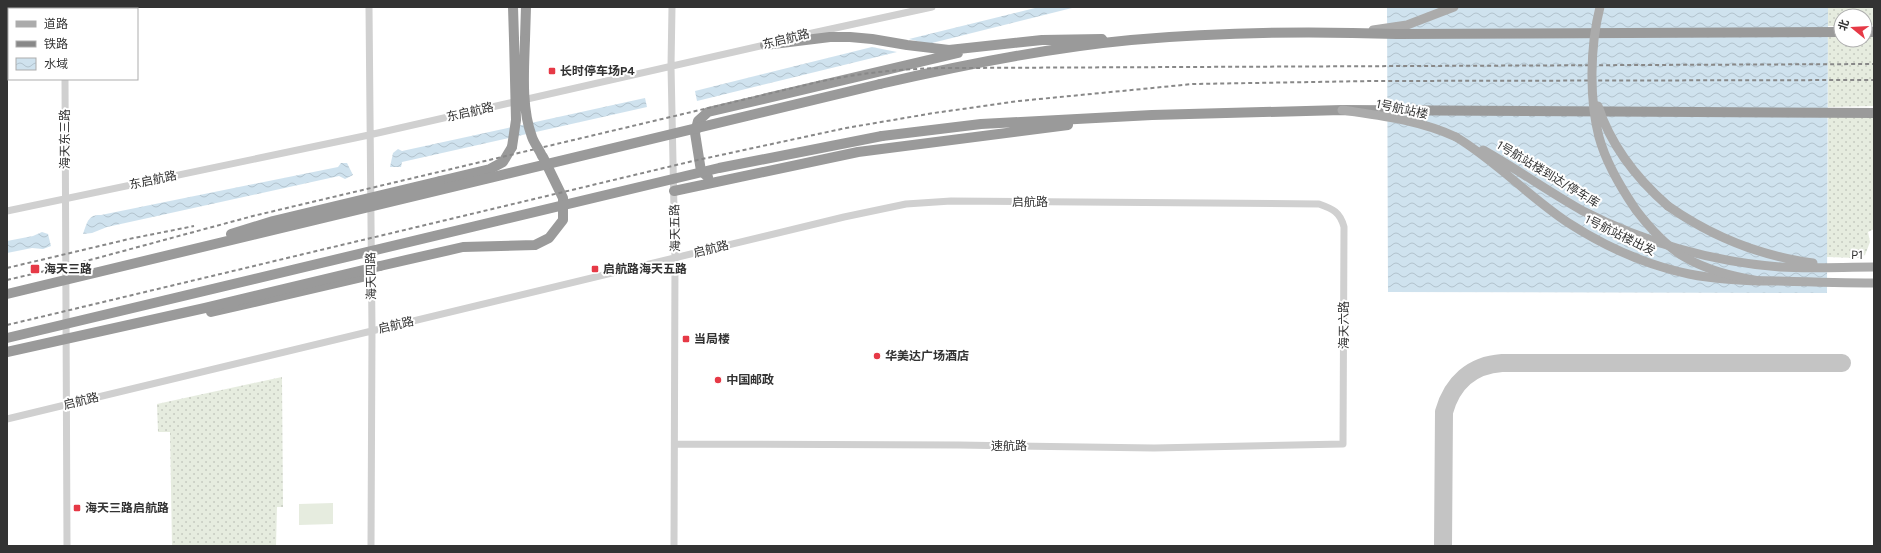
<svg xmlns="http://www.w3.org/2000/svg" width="1881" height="553" viewBox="0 0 1881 553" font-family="Figtree,'Noto Sans SC',sans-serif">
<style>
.grass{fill:url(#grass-dots)}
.pitch{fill:#e6ecdf}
.water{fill:url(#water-waves)}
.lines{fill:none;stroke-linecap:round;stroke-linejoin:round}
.taxiway{stroke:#c4c4c4;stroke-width:18}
.minor{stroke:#d0d0d0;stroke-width:7}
.major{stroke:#ababab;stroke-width:9}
.highway{stroke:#9a9a9a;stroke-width:10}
.rail{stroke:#888;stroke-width:2;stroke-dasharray:4 3;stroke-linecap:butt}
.major-bridge{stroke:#ababab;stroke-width:9}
.highway-bridge{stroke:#9a9a9a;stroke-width:10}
.poi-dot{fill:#e63946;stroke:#fff;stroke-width:1.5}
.labels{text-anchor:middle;stroke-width:4;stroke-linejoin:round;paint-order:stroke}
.street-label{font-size:12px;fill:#333;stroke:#fff}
.poi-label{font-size:12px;font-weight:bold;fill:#333;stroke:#fff;text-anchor:start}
</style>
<defs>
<pattern id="grass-dots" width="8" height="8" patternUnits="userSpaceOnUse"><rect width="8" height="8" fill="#e6ecdf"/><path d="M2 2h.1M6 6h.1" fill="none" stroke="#c6cbc0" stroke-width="1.8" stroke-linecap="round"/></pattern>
<pattern id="water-waves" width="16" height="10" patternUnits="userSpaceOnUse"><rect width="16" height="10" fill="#cfe2ee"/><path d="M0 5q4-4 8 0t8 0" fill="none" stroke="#b2c2cd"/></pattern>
</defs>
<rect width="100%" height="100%" fill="#fff"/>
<path class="grass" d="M1828 7H1874V25H1865V16H1841V26H1828Z
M1828 36H1841V40H1865V36H1874V106L1828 107Z
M1828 117H1874V229L1868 232 1870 242 1865 255 1858 258 1827 257Z
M282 377 283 507H277L276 546 172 545 170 432H158L157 404Z"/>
<path class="pitch" d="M333 503V524L299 525V504Z"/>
<path class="water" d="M1039 7H1076L928 44 909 39Z
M1387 7H1828L1827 293 1388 292Z
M872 47 897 52 697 101 695 91Z
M645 98 647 107 402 162 401 167H390L393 153 398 149 402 151Z
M341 163H347L353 175 345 179 339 176 107 227 92 233 83 234C87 223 88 214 101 215L338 167Z
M42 232 48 234 51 246 43 249 32 248 7 253V241L33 236Z"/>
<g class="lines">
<path class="taxiway" d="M1443 546 1444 412C1452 383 1472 365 1502 363H1842"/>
<path class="minor" d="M369 7 372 330 371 546
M672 7 671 66 675 258 674 546
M66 9V7
M794 37 932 7
M65 79 67 546
M7 211 369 135 769 44
M7 419 844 217 906 204 951 201 1319 204C1333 209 1340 212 1344 227L1343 444 1154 448 959 445 675 444"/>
<path class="major" d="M1373 30 1407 25 1454 7
M1456 137C1496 161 1528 196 1567 222 1604 246 1646 265 1689 274 1718 280 1747 281 1777 281 1809 282 1842 283 1874 283
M1483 150C1517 169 1549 192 1583 211 1643 242 1713 262 1780 267 1811 269 1843 267 1874 267
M1668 206C1711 236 1760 256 1813 263"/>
<path class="highway" d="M513 7 514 39
M1865 32H1874
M525 39 526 7
M765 45 830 37H850L872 39 907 45 949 50 1042 40 1102 39
M880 84C962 65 1046 48 1131 40 1219 32 1309 31 1397 34L1841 32
M882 136 981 124 1152 115 1342 110 1874 113
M708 177 701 171 695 133 698 121 708 112 958 53
M440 181 490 169 503 162 512 147
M674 191 858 152 1068 125
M380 266 463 247 535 245 549 238 563 220V198L543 157
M211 312 371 275"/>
<path class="rail" d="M7 268 129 239 194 226
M7 280 75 264 253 216 818 82C864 72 908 68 955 68L1874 64
M7 325 693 161 846 128 934 113 1019 101 1193 84 1372 81 1874 80"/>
<path class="major-bridge" d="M1600 7C1590 46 1589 99 1599 137 1606 163 1621 188 1636 210 1649 227 1663 243 1681 255 1705 270 1732 276 1759 281
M1598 106C1611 146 1636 178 1668 206
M1342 110C1382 116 1419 120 1456 137"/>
<path class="highway-bridge" d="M525 39C524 70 521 107 532 137 534 143 539 149 542 156
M512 147 516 120 514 39
M231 234 273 221 440 181
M7 294 880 84
M7 338 719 168 882 136
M7 352 205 308 380 266"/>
</g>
<g class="poi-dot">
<rect x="548" y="67" width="8" height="8" rx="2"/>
<rect x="30" y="264" width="10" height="10" rx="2"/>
<rect x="591" y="265" width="8" height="8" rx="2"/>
<rect x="682" y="335" width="8" height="8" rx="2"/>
<circle cx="877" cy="356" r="4"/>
<circle cx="718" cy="380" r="4"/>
<rect x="73" y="504" width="8" height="8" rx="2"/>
</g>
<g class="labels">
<g class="street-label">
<text transform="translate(786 39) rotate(-14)" y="4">东启航路</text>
<text transform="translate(1402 109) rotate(12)" y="4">1号航站楼</text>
<text transform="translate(470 112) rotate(-13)" y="4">东启航路</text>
<text transform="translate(65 139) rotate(-90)" y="4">海天东三路</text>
<text transform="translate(1548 174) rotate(31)" y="4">1号航站楼到达/停车库</text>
<text transform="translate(153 180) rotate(-12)" y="4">东启航路</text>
<text x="1030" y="206">启航路</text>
<text transform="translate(675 228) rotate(-91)" y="4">海天五路</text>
<text transform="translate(1620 235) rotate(26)" y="4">1号航站楼出发</text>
<text transform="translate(711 249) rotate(-14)" y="4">启航路</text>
<text transform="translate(1857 255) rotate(1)" y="4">P1</text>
<text transform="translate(371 276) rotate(-91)" y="4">海天四路</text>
<text transform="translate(396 325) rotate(-13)" y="4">启航路</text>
<text transform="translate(1344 325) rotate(-90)" y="4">海天六路</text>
<text transform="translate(81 401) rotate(-14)" y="4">启航路</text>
<text x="1009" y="450">速航路</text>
</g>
<g class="poi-label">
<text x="560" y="75">长时停车场P4</text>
<text x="44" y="273">海天三路</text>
<text x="603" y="273">启航路海天五路</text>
<text x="694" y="343">当局楼</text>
<text x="885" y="360">华美达广场酒店</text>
<text x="726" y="384">中国邮政</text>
<text x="85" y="512">海天三路启航路</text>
</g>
</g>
<rect width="1881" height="553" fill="none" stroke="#333333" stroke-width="16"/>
<rect x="8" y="8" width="130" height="72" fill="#ffffff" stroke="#adadad"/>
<rect x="16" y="21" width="20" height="6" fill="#ababab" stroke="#adadad"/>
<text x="44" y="28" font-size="12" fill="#333333">道路</text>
<rect x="16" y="41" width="20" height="6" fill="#888888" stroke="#adadad"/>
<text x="44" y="48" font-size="12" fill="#333333">铁路</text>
<rect x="16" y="58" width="20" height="12" fill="url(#water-waves)" stroke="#adadad"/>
<text x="44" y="68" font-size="12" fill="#333333">水域</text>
<g transform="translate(1853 28) rotate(288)"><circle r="19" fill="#ffffff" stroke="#adadad"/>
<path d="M0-3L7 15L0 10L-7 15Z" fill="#e63946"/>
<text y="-6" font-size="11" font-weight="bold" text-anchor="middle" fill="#333333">北</text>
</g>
</svg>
